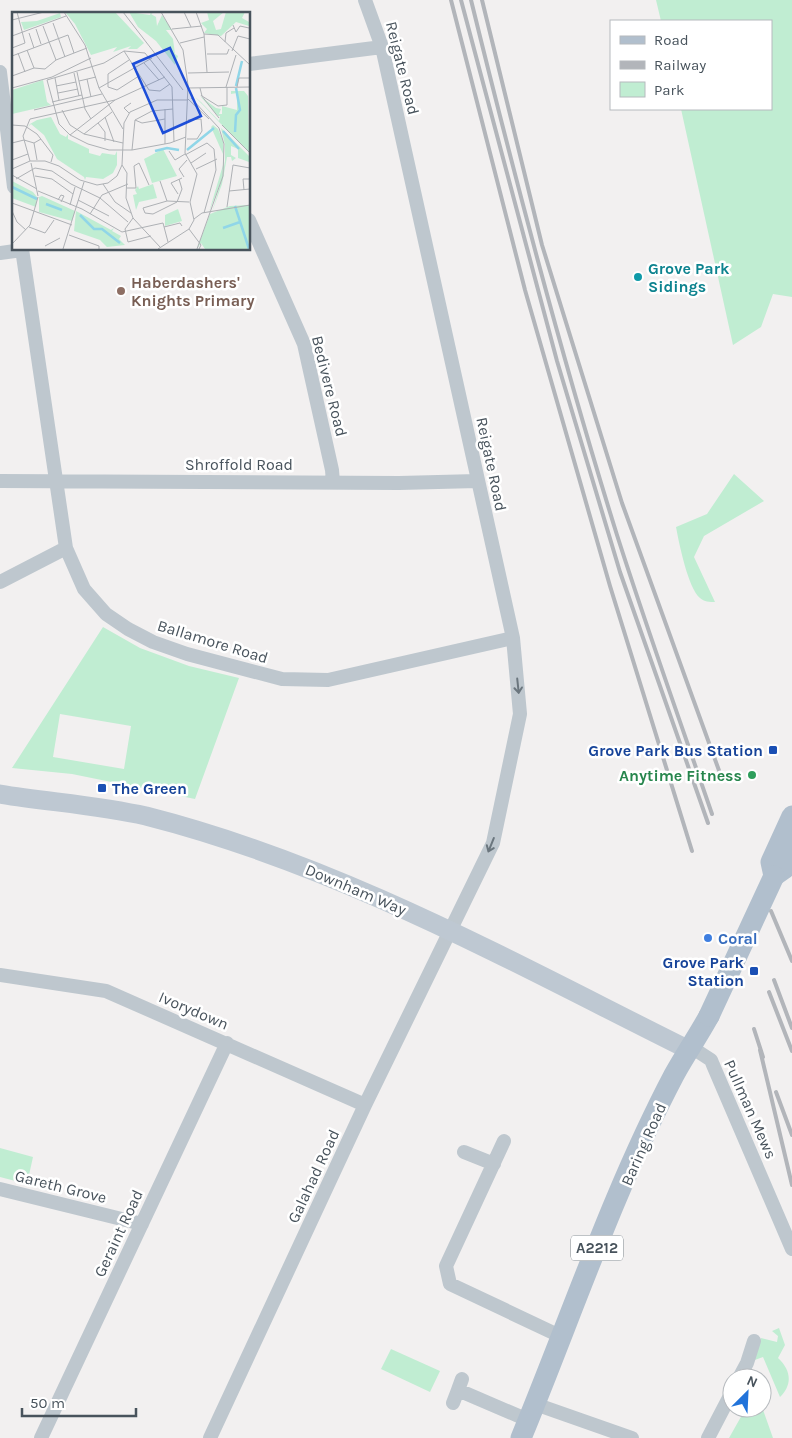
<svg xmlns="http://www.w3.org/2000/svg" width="792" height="1438" viewBox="0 0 792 1438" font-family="Karla,sans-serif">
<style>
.green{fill:#c0edd2;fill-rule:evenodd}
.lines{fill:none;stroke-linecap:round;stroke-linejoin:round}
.street{stroke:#bec7ce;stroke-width:14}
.secondary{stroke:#bec8d2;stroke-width:19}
.primary{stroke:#b1bfcd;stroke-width:21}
.rail{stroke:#b2b5ba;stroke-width:4}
.primary-bridge{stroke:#b1bfcd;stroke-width:21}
.oneway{stroke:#6b767e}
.culture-dot{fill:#0f9aa8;stroke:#fff;stroke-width:2}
.education-dot{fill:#8d6e63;stroke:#fff;stroke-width:2}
.transit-dot{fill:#1a4fb4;stroke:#fff;stroke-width:2}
.leisure-dot{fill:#2e9e5b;stroke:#fff;stroke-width:2}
.shop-dot{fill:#3f7fe0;stroke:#fff;stroke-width:2}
.labels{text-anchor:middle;stroke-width:5;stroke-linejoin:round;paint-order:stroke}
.shield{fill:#fff;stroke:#7f878d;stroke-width:1}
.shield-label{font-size:15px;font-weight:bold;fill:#48535c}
.street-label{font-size:16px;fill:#48535c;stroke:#fff}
.culture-label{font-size:16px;font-weight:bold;fill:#0d838f;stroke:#fff;text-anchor:start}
.education-label{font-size:16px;font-weight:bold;fill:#785e54;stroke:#fff;text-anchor:start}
.transit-label{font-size:16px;font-weight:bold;fill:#164399;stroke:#fff;text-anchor:end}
.leisure-label{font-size:16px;font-weight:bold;fill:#27864d;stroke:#fff;text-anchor:end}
.shop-label{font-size:16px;font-weight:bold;fill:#366cbe;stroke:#fff;text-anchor:start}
.inset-river{fill:none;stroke:#90d6e8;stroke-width:2.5}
.inset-road{fill:none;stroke:#aeb1b5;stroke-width:1}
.view{fill:#1d4ed8;fill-opacity:0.15;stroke:#1d4ed8;stroke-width:2.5}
.inset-edge{fill:none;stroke:#48535c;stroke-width:2.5}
</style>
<rect width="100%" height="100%" fill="#f2f0f0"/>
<path class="green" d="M656 0H792V297L773 294 761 327 733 345 681 109H771V21H661Z
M734 474 764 501 704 536 694 557 715 602C710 602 704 602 700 598 688 588 679 543 676 527L707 514Z
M103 627 140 648 189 666 239 678 195 799 72 774 12 768ZM60 714 131 726 124 769 53 757Z
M0 1148 33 1157 27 1184 0 1177Z
M779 1328 785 1345 778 1358C792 1371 792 1385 780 1397L763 1357 752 1361 761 1338 777 1342 778 1336 772 1331Z
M391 1349 440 1371 430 1392 381 1369Z
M762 1407 773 1438H729L742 1415 733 1408Z"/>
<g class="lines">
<path class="street" d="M249 64 382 47
M0 72 14 187
M249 220 304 344 332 470 333 482
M22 249 66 548 84 589 106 614 128 629 153 642 187 654 282 679 328 680 513 638
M0 253 22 250
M0 481 399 483 477 481
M0 582 66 548
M0 975 106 991 365 1105
M691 1047 711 1060 713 1065 792 1249
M504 1141 446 1266 450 1284 560 1336
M464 1152 494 1164
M0 1189 142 1224
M739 1378 747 1363 754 1341
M462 1379 458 1390 528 1420
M453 1403 458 1390
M535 1404 632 1438
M41 1438 227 1043
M210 1438 365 1105 493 843 520 714 513 638 382 47 365 0
M708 1438 732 1392"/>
<path class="secondary" d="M0 794C48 802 98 805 146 816 339 865 512 962 689 1050"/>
<path class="primary" d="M792 816 771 862 774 876 784 869 792 850
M521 1438C571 1317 613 1191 674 1075 685 1055 698 1036 709 1016"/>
<path class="rail" d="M451 0 525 290 610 586 692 851
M461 0 557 361 620 572 708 823
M471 0C515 179 562 359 617 535 647 629 680 721 712 814
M482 0 542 245 622 503 721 776
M771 911 792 961
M774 980 792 1028
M769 992 792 1051
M754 1029 763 1057
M760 1050 792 1185
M776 1092 792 1135"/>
<path class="primary-bridge" d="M709 1016 774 876"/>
</g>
<defs><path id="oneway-shaft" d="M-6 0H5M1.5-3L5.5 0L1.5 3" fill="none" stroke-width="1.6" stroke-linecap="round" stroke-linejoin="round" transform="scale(1.25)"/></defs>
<g class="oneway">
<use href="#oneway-shaft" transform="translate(518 686) rotate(84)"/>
<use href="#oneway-shaft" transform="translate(491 845) rotate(112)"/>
</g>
<circle class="culture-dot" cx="638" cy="277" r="5"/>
<circle class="education-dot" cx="121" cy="291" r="5"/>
<g class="transit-dot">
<rect x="768" y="745" width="10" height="10" rx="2.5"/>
<rect x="97" y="783" width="10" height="10" rx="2.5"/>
<rect x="749" y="966" width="10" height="10" rx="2.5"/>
</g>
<circle class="leisure-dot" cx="752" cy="775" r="5"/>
<circle class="shop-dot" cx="708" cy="938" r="5"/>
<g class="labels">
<rect class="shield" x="571" y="1235.5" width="52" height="25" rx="4"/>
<g class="shield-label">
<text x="597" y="1253">A2212</text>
</g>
<g class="street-label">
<text transform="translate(403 68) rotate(76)" y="6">Reigate Road</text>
<text transform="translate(330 386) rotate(76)" y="6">Bedivere Road</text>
<text x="239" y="470">Shroffold Road</text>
<text transform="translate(492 464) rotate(78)" y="6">Reigate Road</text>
<text transform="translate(213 641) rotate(17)" y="6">Ballamore Road</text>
<text transform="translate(356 889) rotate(23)" y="6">Downham Way</text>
<text transform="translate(194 1010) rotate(23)" y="6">Ivorydown</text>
<text transform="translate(751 1109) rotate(66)" y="6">Pullman Mews</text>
<text transform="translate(643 1144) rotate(-66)" y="6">Baring Road</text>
<text transform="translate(313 1176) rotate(-65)" y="6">Galahad Road</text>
<text transform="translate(61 1186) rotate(14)" y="6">Gareth Grove</text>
<text transform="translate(118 1233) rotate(-65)" y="6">Geraint Road</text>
</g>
<g class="culture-label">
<text x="648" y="274">Grove Park<tspan x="648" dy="18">Sidings</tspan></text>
</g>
<g class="education-label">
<text x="131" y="288">Haberdashers'<tspan x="131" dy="18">Knights Primary</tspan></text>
</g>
<g class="transit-label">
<text x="763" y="756">Grove Park Bus Station</text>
<text x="112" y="794" text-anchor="start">The Green</text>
<text x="744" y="968">Grove Park<tspan x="744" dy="18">Station</tspan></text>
</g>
<g class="leisure-label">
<text x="742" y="781">Anytime Fitness</text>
</g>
<g class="shop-label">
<text x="718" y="944">Coral</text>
</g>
</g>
<g transform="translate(12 12)">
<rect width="238" height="238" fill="#f2f0f0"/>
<path d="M53 0H103L132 31 125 37H116L119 34 101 40 105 35 79 43 63 12ZM117 0 138 3 139 0H142L139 2 144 5 145 14 150 3 160 18H154L161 27 163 42 166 44 163 53 144 29 126 15ZM195 0H212L201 9 204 18 209 17 214 0H233L230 6 237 10V14L224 10 209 24 192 21 195 17 189 11 197 8ZM48 1 49 5 12 18 9 10 25 9ZM31 68 35 90 39 93 0 102V78ZM219 79H232L236 84 237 140 207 110 192 94 183 85 189 90 207 109 208 104H206L188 84 204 96 209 97 207 102H210V94L225 98V81L219 82ZM39 105 48 122 54 125 56 122V127L77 137V141L88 144 90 141 103 143 105 139V153L101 161 91 167 74 165 73 168 72 165 45 147 32 123 19 112 16 115 18 112 25 108ZM201 113 206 117 211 129 212 149 210 164 213 149V133L209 116 237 144V150L226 146V137L219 134V143L224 146 220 149 219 145H215L210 172 200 200 210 167 197 200 211 153V142L199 115ZM151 137 165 164 140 171 132 147ZM0 169 21 180 25 185 24 195 0 186ZM141 172 145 186 127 190 124 198 121 183 125 182 123 178 126 174 127 177ZM30 184 63 199 60 209 27 200V185ZM237 193V237H193L189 231 185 237 198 202 218 194ZM166 197 170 209 153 214V203ZM64 199 99 218 102 216 100 219 109 224 107 227 113 233 95 235 88 228 62 219Z" fill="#c0edd2"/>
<path class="inset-river" d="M224 74 230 49M211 119 227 137M223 120 224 103 228 98 224 76M175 138 202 116M143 139 155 136 167 138M0 175 25 187M34 192 50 198M223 194 237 237M68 203 82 217H90L108 231M211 216 228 210"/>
<path class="inset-road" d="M52 0 73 33 87 76 111 117M111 0 171 78M149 0 171 38 176 73M172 0 179 15M184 0 192 22 195 60M0 8 32 0M41 11 53 45M221 13 224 20 228 14 237 16M31 14 44 48M24 17 29 32M160 17 190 14M17 21 22 36M192 22 206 23 238 53M0 24 54 4M213 30 214 21 222 16M168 31 192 25M0 36 13 31 5 0M15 38 22 56M112 39 137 78 148 79 158 72M220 39 226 24 238 27M6 41 13 60M195 42H215L217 37M0 44 56 23 62 41M117 48 96 62V75L105 78 127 64M132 51 147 68M65 60 73 97 79 107M62 61 67 84M176 61 217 60M0 64 22 56 33 57 44 48 75 36M43 66 47 88M75 67 79 85M67 69 84 65M44 74 64 70M214 75 224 43M225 75 227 66H238M0 76 40 65 79 46M87 76 140 46M176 76 238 75M188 76 190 84 206 94 215 93V75M46 81 66 77M189 83 207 106M179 86 207 116 212 132 211 164 185 237M176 87 197 107M40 90 70 83M22 98 90 82M50 98 58 113 72 122 111 131M117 101 112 96 119 91M93 105 102 130M123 108 130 111 153 107M86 111 93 120V129M0 113 13 114 25 122 41 143 39 150M210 113 238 141M72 122 100 100M58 123 103 88M175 127H185L190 119 189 107 176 108M162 130 160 75 133 41 112 39 92 51 35 68 47 112 58 123 76 132 97 138H120L158 131 174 125M0 131 12 128 22 131 29 127M22 131 25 148M153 132V97M120 138 123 108 140 99 161 97M157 139 163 148 173 142M173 143 195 131 202 137 204 158 192 201M0 148 16 142M18 149 11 124 18 107 103 88 153 65M19 151 26 184M179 151 194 141M110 153 115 161 114 186 121 206 148 235M0 157 18 149H33L47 154 68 168 85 173 96 171 105 164 110 153 112 111 118 100 145 88H176M184 157 205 147M0 163 25 177M23 164 40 167 61 182M172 165 167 157 175 148M4 167 23 156 40 159 59 172 88 186 116 210M148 169 155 189M91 172 103 190 119 201M115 176H124L122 154 127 151 137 173M232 178 231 167H238M26 179 70 197 110 220 151 211 156 230M217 179 238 177M166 182 159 171 170 166M46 188 49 183 52 184 49 190M66 188 97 204M165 190 141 202 133 201 131 196 155 189 177 190M165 190 170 177 167 167M0 191 60 213M58 193 63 175M215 195 221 153 238 156M0 199 5 210 14 218M78 202 90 183 116 172M121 206 113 217 116 230 139 224M182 207 190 201 238 193M17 215 33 221 42 208M152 215 168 211 170 214M177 217 189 233 187 237M57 223 87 234V237M1 231 18 213 26 185M33 234 48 226M51 237 72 170M146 237 177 217 182 208 178 190 185 162 173 141 176 73"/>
<path class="view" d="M158 36 189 104 151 121 121 52Z"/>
<rect width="238" height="238" class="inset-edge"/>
</g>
<rect x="610" y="20" width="162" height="90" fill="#ffffff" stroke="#b6babe"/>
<rect x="620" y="36" width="25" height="8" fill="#b1bfcd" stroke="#b6babe"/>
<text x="654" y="45" font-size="15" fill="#48535c">Road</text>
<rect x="620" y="61" width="25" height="8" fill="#b2b5ba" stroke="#b6babe"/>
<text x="654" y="70" font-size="15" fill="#48535c">Railway</text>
<rect x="620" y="82" width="25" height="15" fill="#c0edd2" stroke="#b6babe"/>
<text x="654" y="95" font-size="15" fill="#48535c">Park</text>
<g transform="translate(747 1393) rotate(24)"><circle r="24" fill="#ffffff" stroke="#b6babe"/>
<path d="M0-4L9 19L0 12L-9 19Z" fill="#2173da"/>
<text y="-8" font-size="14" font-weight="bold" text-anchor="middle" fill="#48535c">N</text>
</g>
<path d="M22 1408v8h114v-8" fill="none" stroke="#48535c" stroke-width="2.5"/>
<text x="30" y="1408" font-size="15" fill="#48535c" stroke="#ffffff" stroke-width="4" paint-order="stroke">50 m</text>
</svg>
